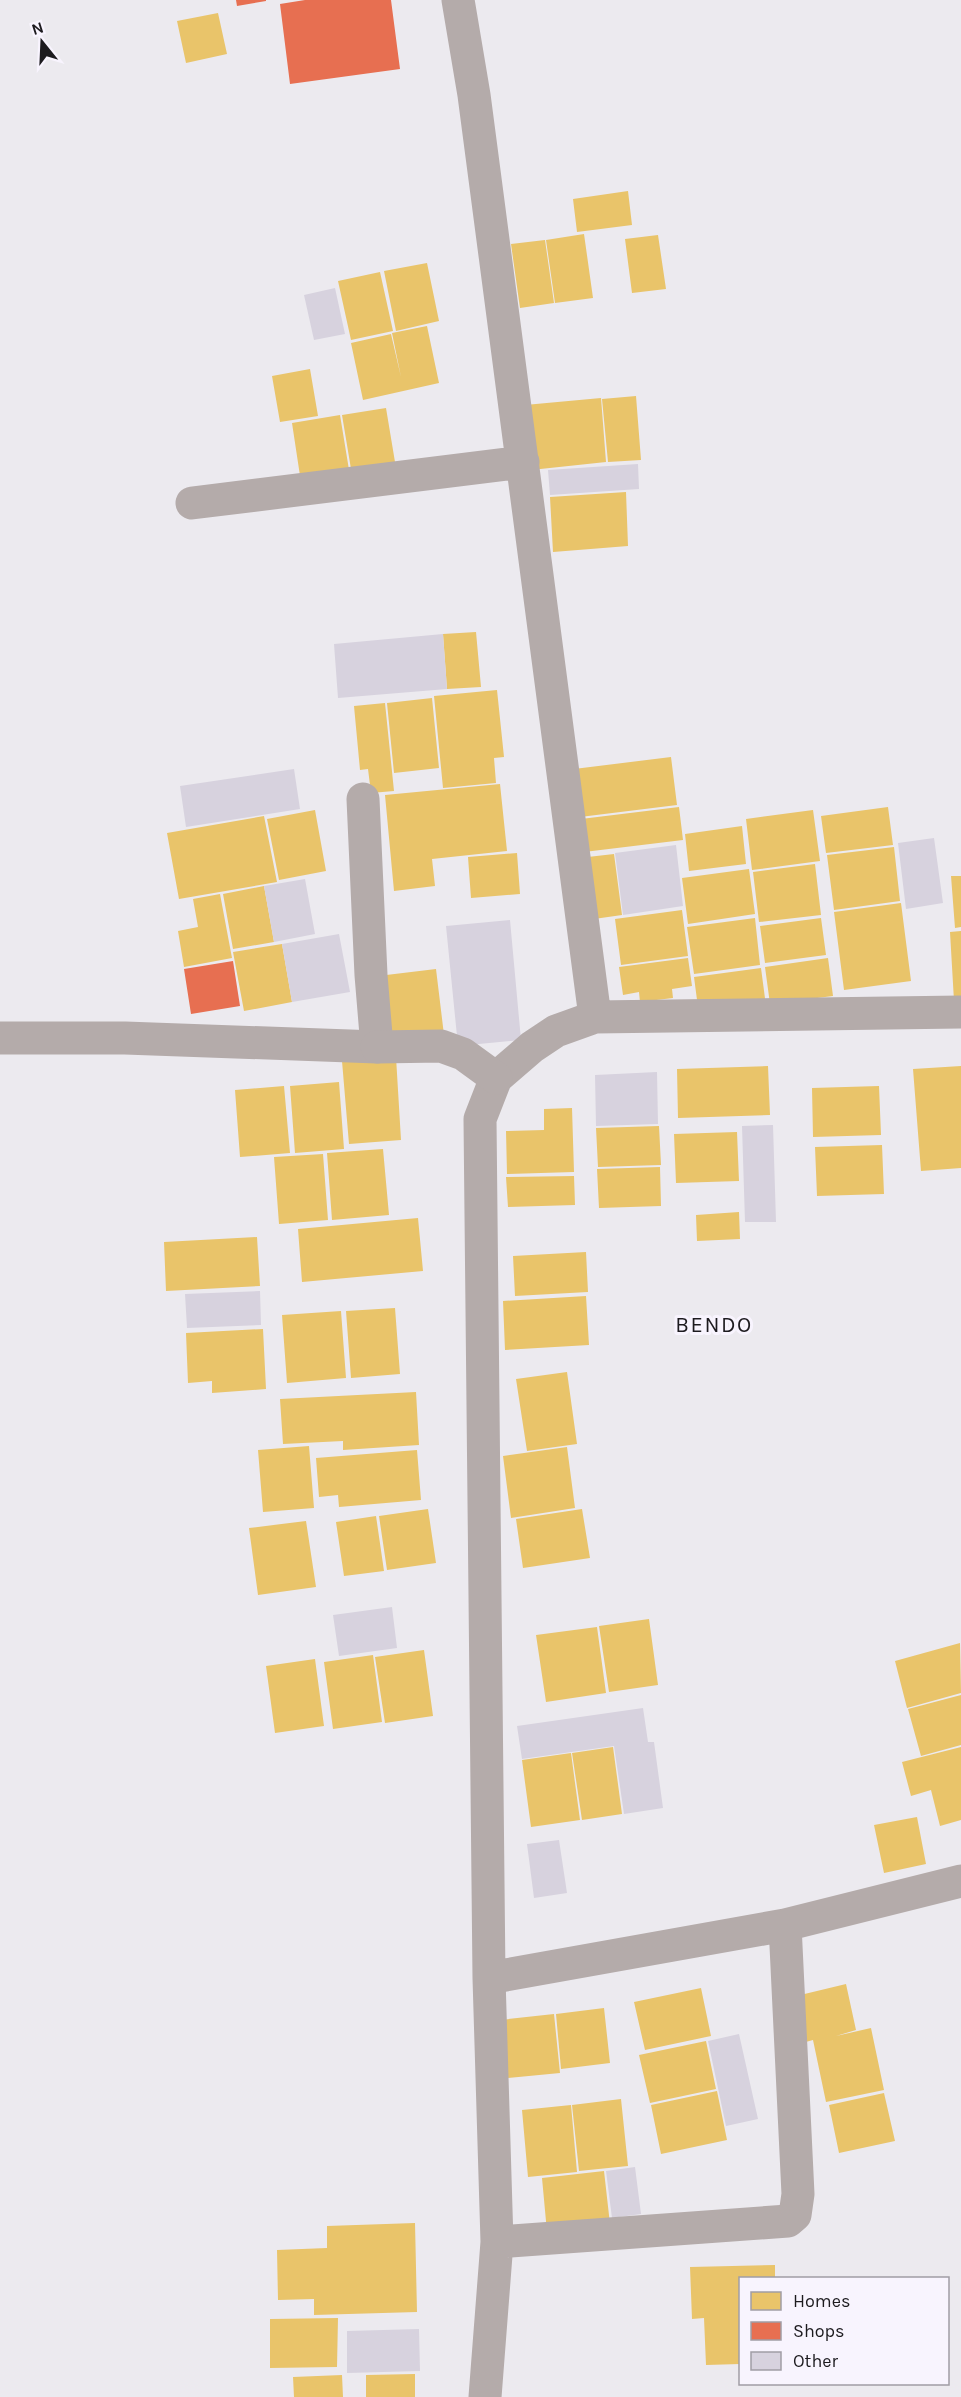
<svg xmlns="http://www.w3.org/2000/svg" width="961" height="2397" viewBox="0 0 961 2397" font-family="Karla,sans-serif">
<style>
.homes{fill:#e9c46a}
.shops{fill:#e76f51}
.building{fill:#d7d2de}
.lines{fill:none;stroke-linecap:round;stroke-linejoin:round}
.minor{stroke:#b4abaa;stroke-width:33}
.tertiary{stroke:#b4abaa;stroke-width:33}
.labels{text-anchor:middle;stroke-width:6;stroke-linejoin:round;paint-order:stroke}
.quarter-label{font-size:22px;letter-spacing:1.5px;fill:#1d1b1f;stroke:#f8f4fe}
</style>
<rect width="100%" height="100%" fill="#eceaef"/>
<path class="homes" d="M218 13 227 54 186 63 177 21Z
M628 191 632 225 577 232 573 199Z
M584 234 593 298 555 303 546 240Z
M658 235 666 289 632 293 625 239Z
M545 240 554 303 520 308 511 244Z
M427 263 439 321 396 331 384 271Z
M380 272 393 331 351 340 338 281Z
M427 326 439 383 363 400 351 343 391 334 401 377 392 333Z
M310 369 318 416 280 422 272 376Z
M636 396 641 460 608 462 602 399Z
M601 398 606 462 531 470 525 405Z
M386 408 397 474 353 481 342 415Z
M340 415 351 482 302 489 292 423Z
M626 492 628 546 553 552 550 497Z
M476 632 481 687 447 689 443 634Z
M497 690 504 757 494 758 496 783 443 788 434 696Z
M432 698 439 768 394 773 387 703Z
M385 703 394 791 371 793 368 769 360 770 354 706Z
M671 757 677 805 580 817 574 769Z
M500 784 507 851 432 859 435 886 394 891 385 795Z
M679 807 683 840 584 852 581 819Z
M888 807 893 845 826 853 821 816Z
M315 810 326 871 279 880 267 819Z
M813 810 820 861 752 870 746 819Z
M264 816 277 882 179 899 167 833Z
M742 826 746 864 689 871 685 834Z
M894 847 900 901 834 910 827 855Z
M517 853 520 894 471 898 468 857Z
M614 854 622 915 587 920 579 858Z
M815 864 821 915 759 922 753 872Z
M749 869 755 914 688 924 682 878Z
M951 876H961V927L955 928Z
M264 886 274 942 233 949 223 894Z
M220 894 232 958 184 967 178 931 198 927 193 899Z
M901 903 911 981 844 990 834 912Z
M682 910 688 956 621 965 615 919Z
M755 918 760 965 694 974 687 927Z
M821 918 826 955 765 963 760 926Z
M961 931V1000L954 1001 950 932Z
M282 944 292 1002 244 1011 233 952Z
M688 958 692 986 672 989 673 998 640 1002 639 992 623 995 619 967Z
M828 958 833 996 770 1004 765 967Z
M761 968 766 1006 699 1015 694 977Z
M436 969 444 1035 386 1042 378 976Z
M396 1057 401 1140 349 1144 342 1061Z
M768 1066 770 1115 678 1118 677 1069Z
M961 1066V1168L921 1171 913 1069Z
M339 1082 344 1149 295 1153 290 1086Z
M284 1086 290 1153 240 1157 235 1090Z
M879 1086 881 1135 813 1137 812 1088Z
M572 1108 574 1172 507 1174 506 1131 544 1130V1109Z
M659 1126 661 1165 598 1167 596 1128Z
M737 1132 739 1181 676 1183 674 1134Z
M882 1145 884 1194 817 1196 815 1147Z
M383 1149 389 1215 332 1220 327 1153Z
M323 1154 328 1220 279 1224 274 1157Z
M660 1167 661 1206 599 1208 597 1169Z
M574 1176 575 1205 508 1207 506 1177Z
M739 1212 740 1239 697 1241 696 1215Z
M418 1218 423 1271 302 1282 298 1229Z
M257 1237 260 1286 166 1291 164 1242Z
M586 1252 588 1292 515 1296 513 1256Z
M586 1296 589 1345 505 1350 503 1301Z
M395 1308 400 1374 351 1378 346 1311Z
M341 1311 346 1378 287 1383 282 1315Z
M263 1329 266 1389 212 1393V1381L188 1383 186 1333Z
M567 1372 577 1444 527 1451 516 1379Z
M416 1392 419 1445 343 1450V1441L283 1444 280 1399Z
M309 1446 314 1508 263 1512 258 1450Z
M567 1447 575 1508 511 1518 503 1456Z
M417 1450 421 1500 339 1507 338 1495 319 1497 316 1458Z
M428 1509 436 1563 387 1570 379 1516Z
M582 1509 590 1558 523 1568 516 1519Z
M376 1516 384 1571 344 1576 336 1522Z
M306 1521 316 1587 258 1595 249 1528Z
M649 1619 658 1685 609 1692 599 1626Z
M597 1627 606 1693 546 1702 536 1635Z
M960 1643 961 1693 907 1708 895 1661Z
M424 1650 433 1716 385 1723 375 1657Z
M373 1655 382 1722 333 1729 324 1662Z
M315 1659 324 1726 275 1733 266 1666Z
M961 1695V1745L921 1756 908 1709Z
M613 1747 622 1814 582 1820 572 1753Z
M961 1747V1820L940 1826 931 1790 911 1796 902 1762Z
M571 1753 580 1820 531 1827 522 1760Z
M917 1817 926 1864 884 1873 874 1825Z
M846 1984 856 2030 836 2036 871 2028 884 2090 826 2102 813 2040 802 2043 792 1997Z
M701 1988 711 2036 645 2050 634 2002Z
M604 2008 610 2063 561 2069 556 2014Z
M554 2014 560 2073 507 2078 500 2020Z
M706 2041 716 2089 650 2103 639 2055Z
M717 2091 727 2140 661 2154 651 2105Z
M884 2093 895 2141 839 2153 829 2105Z
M621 2099 628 2166 579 2171 572 2105Z
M571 2105 577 2172 528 2177 522 2110Z
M604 2171 610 2224 547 2232 542 2178Z
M415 2223 417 2312 314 2315V2299L278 2300 277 2250 327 2248V2226Z
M775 2265V2278H740V2364L706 2365 704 2318 692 2319 690 2267Z
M338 2318 337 2367 270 2368V2319Z
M415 2374V2397H366V2375Z
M342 2375 343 2397H294L293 2377Z"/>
<path class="shops" d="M236 0H266V1L237 6Z
M305 0H391L400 69 290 84 280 4Z
M233 961 240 1006 191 1014 184 969Z"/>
<path class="building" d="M335 288 345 334 314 340 304 295Z
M638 464 639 489 550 495 548 470Z
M443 634 447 689 338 698 334 644Z
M294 769 300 809 186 827 180 786Z
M934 838 943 903 906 909 898 843Z
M676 845 683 906 623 915 615 853Z
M305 879 315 934 274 942 264 886Z
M510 920 521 1040 458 1046 446 926Z
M339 934 350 992 292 1002 282 944Z
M657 1072 658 1124 596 1126 595 1075Z
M773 1125 776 1222H745L742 1126Z
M260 1291 261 1325 187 1328 185 1294Z
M392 1607 397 1648 339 1656 333 1615Z
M643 1708 648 1742H654L663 1808 624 1814 614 1746 522 1759 517 1726Z
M559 1840 567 1893 534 1898 527 1844Z
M739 2034 758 2119 726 2126 708 2041Z
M635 2167 641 2214 612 2218 606 2171Z
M419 2329 420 2371 347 2373V2331Z"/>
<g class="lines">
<path class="minor" d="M458 0 474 95 595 1017 556 1031 532 1047 496 1078 480 1119 489 1978 497 2242 485 2397
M192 503 523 462
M595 1017 961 1012
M0 1038H125L377 1047 371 975 363 799
M489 1978 785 1925 961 1881
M497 2242 788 2221 795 2215 798 2194 785 1925"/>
<path class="tertiary" d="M377 1047 441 1046 463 1054 496 1078"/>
</g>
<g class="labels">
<g class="quarter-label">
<text x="714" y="1332">BENDO</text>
</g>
</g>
<rect x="739" y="2277" width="210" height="108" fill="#f8f4fe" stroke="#a09da5" stroke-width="1.5"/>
<rect x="751" y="2292" width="30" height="18" fill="#e9c46a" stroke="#a09da5" stroke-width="1.5"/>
<text x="793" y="2307" font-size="18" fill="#1d1b1f">Homes</text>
<rect x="751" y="2322" width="30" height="18" fill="#e76f51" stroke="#a09da5" stroke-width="1.5"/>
<text x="793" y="2337" font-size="18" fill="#1d1b1f">Shops</text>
<rect x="751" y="2352" width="30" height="18" fill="#d7d2de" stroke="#a09da5" stroke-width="1.5"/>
<text x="793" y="2367" font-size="18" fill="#1d1b1f">Other</text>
<g transform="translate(42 42) rotate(342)" stroke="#f8f4fe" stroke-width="4.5" paint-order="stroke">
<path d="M0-4.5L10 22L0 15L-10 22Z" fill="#1d1b1f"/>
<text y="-9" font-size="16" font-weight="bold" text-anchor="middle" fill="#1d1b1f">N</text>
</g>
</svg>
